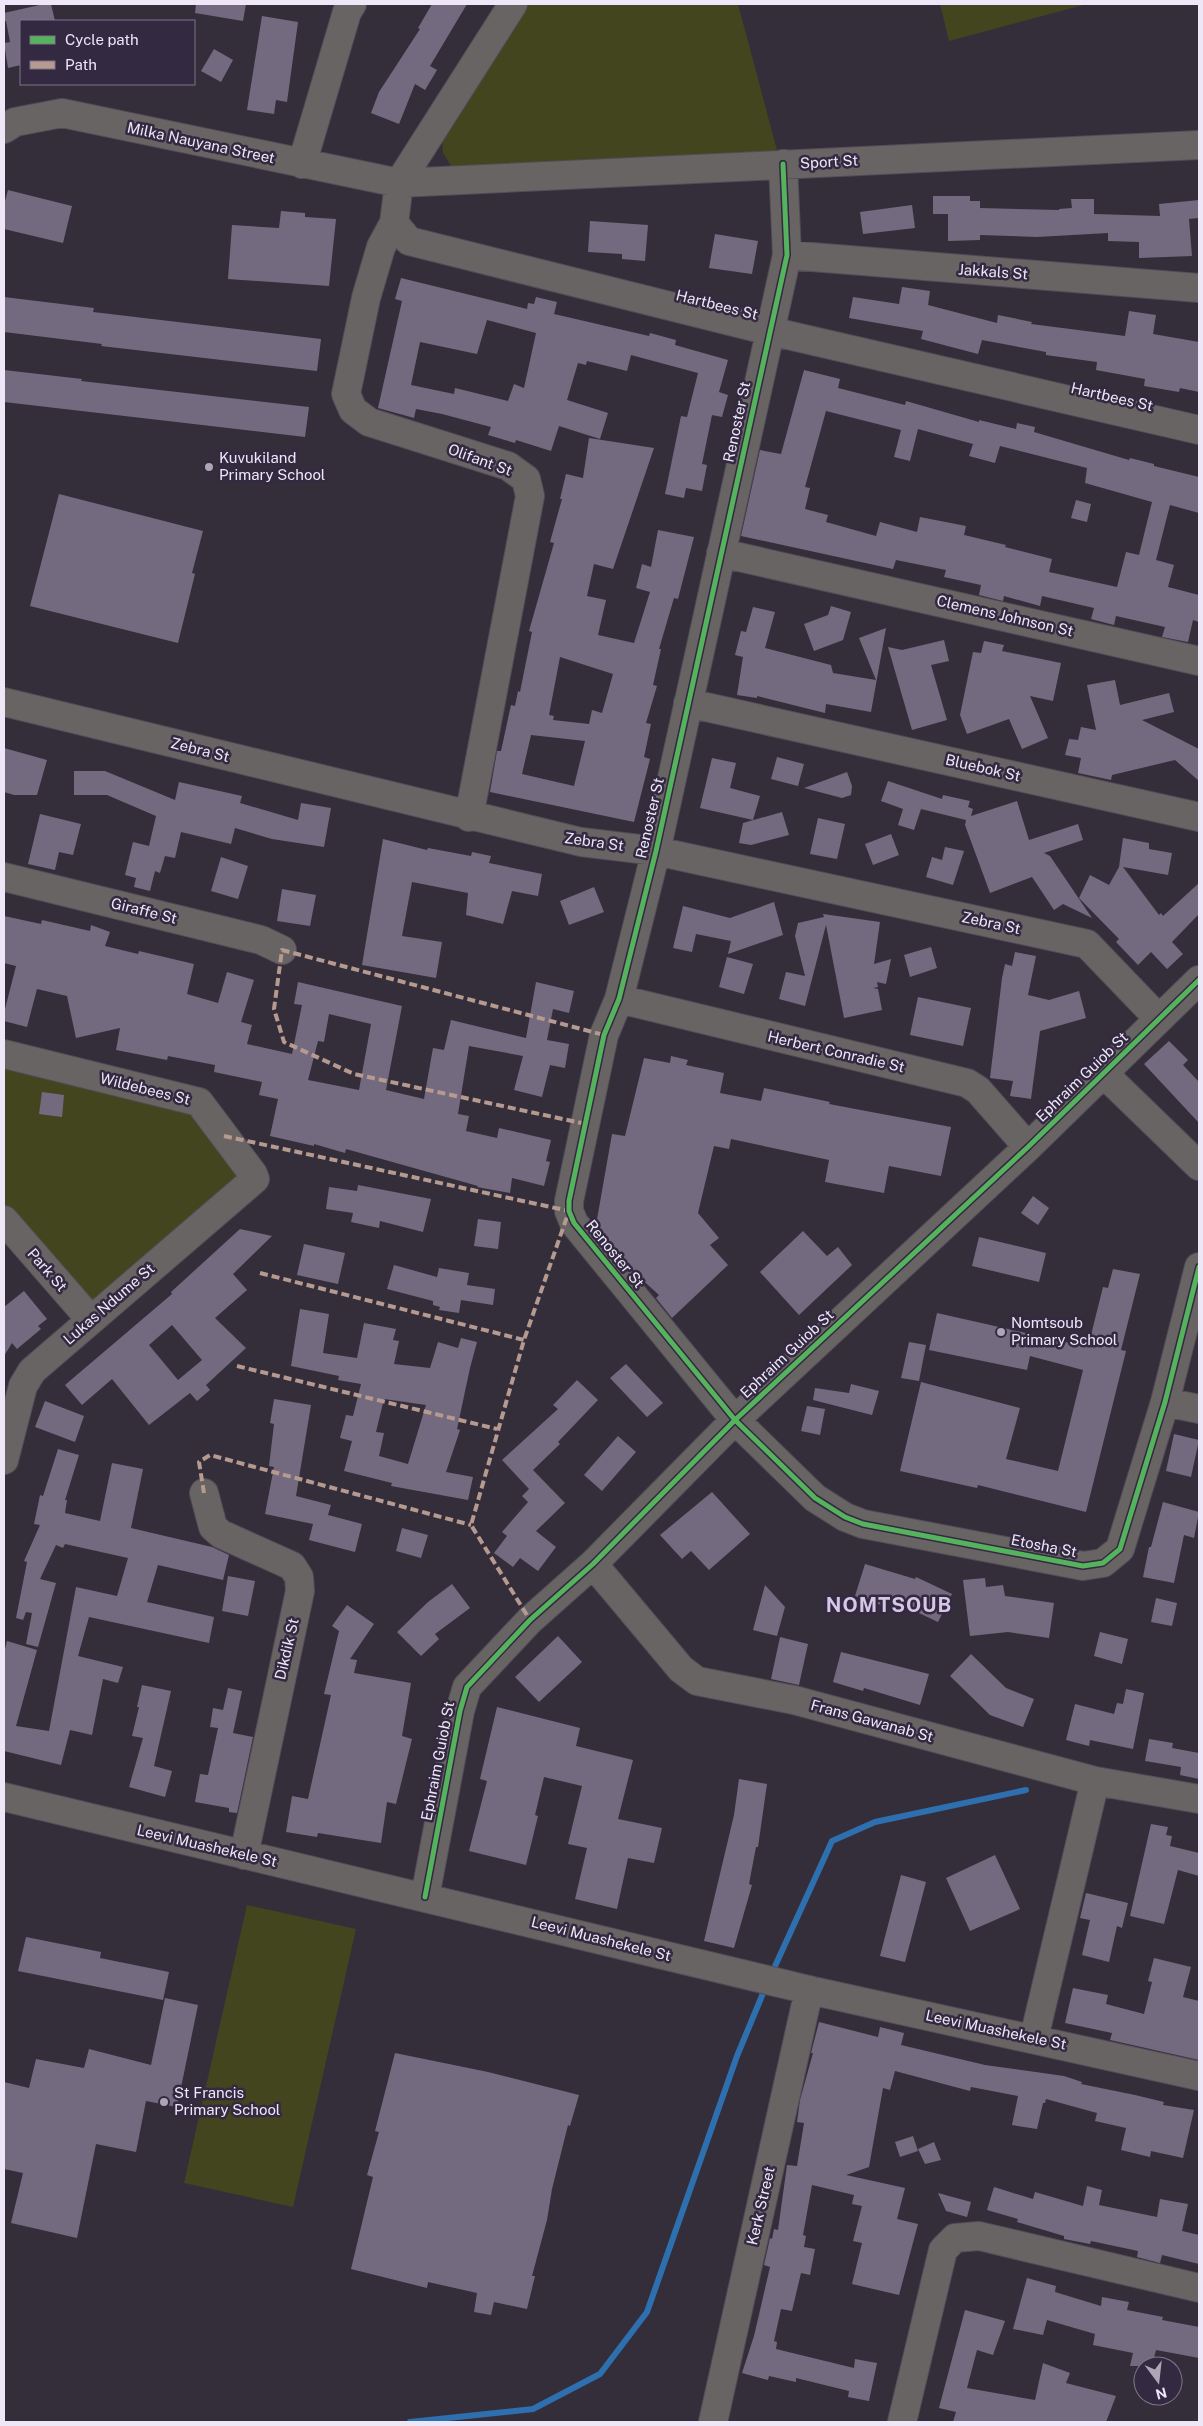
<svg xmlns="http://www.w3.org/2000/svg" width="1203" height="2426" viewBox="0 0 1203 2426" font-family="'Public Sans',sans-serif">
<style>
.green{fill:#43451f}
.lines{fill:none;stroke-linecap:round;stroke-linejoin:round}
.stream{stroke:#2e70af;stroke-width:6}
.building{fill:#746a80;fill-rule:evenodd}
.minor-casing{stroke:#524c58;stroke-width:30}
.minor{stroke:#696464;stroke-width:28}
.quiet{stroke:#b69a8f;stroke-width:4;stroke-dasharray:8 4;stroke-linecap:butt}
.cycleway-casing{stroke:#332940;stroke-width:8}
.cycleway{stroke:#56b35d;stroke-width:5}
.poi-dot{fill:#aca6b5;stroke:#332940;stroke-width:2}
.labels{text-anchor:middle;stroke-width:5;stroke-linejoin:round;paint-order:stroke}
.street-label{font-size:15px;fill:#ede7f7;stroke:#332940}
.poi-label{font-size:15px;fill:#ede7f7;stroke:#332940;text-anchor:start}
.district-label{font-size:20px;font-weight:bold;letter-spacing:1px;fill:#d4c8e6;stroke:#332940}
</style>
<rect width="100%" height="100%" fill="#342e3b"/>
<path class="green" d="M522 4H738L778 154 484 170 452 167 443 153 442 136Z
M940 4H1087L949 41Z
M4 1054 199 1102 253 1174 91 1320 4 1220Z
M247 1905 356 1929 293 2207 184 2183Z"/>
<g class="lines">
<path class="stream" d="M771 1975 832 1841 875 1822 1026 1790
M410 2422 533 2409 600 2374 647 2312 737 2056 766 1986"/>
</g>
<path class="building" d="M44 4H51L55 21H21V65L8 68 4 43 10 42 6 21H4V13Z
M196 4H246L243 21 195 13Z
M432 4H467L430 66 437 70 425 90 415 84 399 124 371 113 379 92 420 29 418 28Z
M262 16 298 22 287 102 276 100 274 114 247 110Z
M214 49 233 60 221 82 201 71Z
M8 190 72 206 63 243 4 229V205Z
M933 196H970V201H980V208L1059 210V209L1072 208 1071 199H1094V214L1160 216 1159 204 1199 200V218L1189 219 1192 256 1139 258V242L1108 241V233L1037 237 980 235V240L948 241V214H933Z
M912 205 915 228 863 234 860 212Z
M281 211 305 213V217L336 219 329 286 228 279 232 225 279 228Z
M590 221 648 225 645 261 622 259V254L588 252Z
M715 234 758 241 752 274 709 268Z
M401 278 527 309 528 303 534 304 536 297 557 302 554 314 649 336 650 333 676 340 675 345 728 360 719 392 728 395 722 417 712 415 702 464 707 465 702 491 686 488 684 498 665 494 681 416 687 417 698 373 631 355 627 371 587 361 586 365 578 363 567 400 608 413 600 439 559 426 551 451 516 440 515 443 488 435 491 427 442 414 416 409 414 418 378 408 402 301 395 299ZM487 320 536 333 524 388 514 384 508 401 455 388 454 394 411 385 420 342 477 354Z
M902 287 930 291 928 305 997 323 998 315 1032 322 1031 324 1125 336 1129 311 1156 315 1153 334 1199 342V392L1180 388 1179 392 1144 386 1145 379 1096 370 1097 362 1046 355V352L982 340 978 354 921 339 923 331 849 318 853 297 899 304Z
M4 297 94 308 93 312 321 339 317 371 101 346 102 344 4 332Z
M4 370 82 379 81 381 309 407 305 437 4 402Z
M804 370 840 379 838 388 905 405 906 401 979 422V420L1016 429 1017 423 1035 427 1034 432 1129 460 1130 458 1154 464V466L1199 477V513L1170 505 1156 560 1174 565 1168 587 1199 595V622L1193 620 1188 642 1162 637 1165 627 1116 616 1114 625 1091 619 1094 608 1042 596 1040 606 1004 596 1003 601 979 595 981 585 944 577 946 570 896 560 893 569 741 536 760 450 781 454ZM826 411 901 430 894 457 910 461 918 429 973 444 969 456 995 463 1000 446 1087 468 1085 483 1152 502 1139 555 1126 552 1117 587 1049 572 1052 559 1005 547 1006 545 964 535 966 526 920 517 917 532 880 522 876 536 826 522 828 515 805 509 810 488 805 487Z
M589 438 654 448 613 569 594 564 587 596 606 600 598 635 634 643 650 592 636 588 642 564 651 567 658 530 694 537 678 599 674 598 659 649H661L653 685 657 686 646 723 651 724 644 757 650 759 634 822 490 792 497 751H501L511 705 515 706 518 691 520 692 532 632 529 631 554 543 550 542 562 499H560L566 474 583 478ZM560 657 613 674 602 713 592 710 589 724 553 720 554 716 549 715ZM531 735 585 741 574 786 522 774Z
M59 494 203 531 192 573 195 574 178 643 30 606Z
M1076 500 1091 504 1087 522 1071 518Z
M831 606 851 612 843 640 814 651 804 624 828 615Z
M753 607 775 612 765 648 831 665 833 673 876 680 859 638 886 628 871 712 826 704 825 713 757 696V698L737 695 743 657 735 655 741 631 746 632Z
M944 640 949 661 931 665 947 720 912 730 888 647 902 650Z
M984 641 1004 645 1002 651 1061 663 1053 701 1030 696 1048 738 1022 749 1009 719 967 734 960 715 973 652 981 653Z
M1115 680 1120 705 1169 693 1174 712 1142 720 1199 749V781L1175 760 1112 775 1111 780 1078 773 1081 758 1065 755 1069 739 1078 740 1081 727 1096 730 1087 685Z
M4 748 47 760 37 795H14L4 792Z
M777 757 804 764 798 786 771 779Z
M712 758 736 763 730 788 760 796 753 820 700 808Z
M74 771H105L175 800 179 782 242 796 240 803 298 820 301 803 331 808 324 847 272 839 235 828 231 844 181 832 175 858 165 856 160 873 155 871 150 891 134 887 136 878 125 875 133 842 149 846 156 816 107 795H74Z
M847 772 852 786 851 795 842 798 804 788Z
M888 781 942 799 943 795 970 801 968 807 973 809 971 816 1017 801 1029 840 1078 824 1083 840 1044 853 1050 856 1092 918 1063 904 1054 910 1032 877 990 893 965 825 966 820 921 809 914 830 898 825 903 809 881 801Z
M782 812 789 835 751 845 739 843 743 823Z
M40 814 81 824 73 855 59 852 55 870 28 864Z
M818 818 845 824 837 859 810 854Z
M891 834 899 855 873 865 865 844Z
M1123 838 1149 843V849L1172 853 1168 875 1123 867 1159 915 1161 913 1163 916 1199 883V914L1172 942 1183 954 1167 969 1151 952 1138 965 1116 942 1119 939 1079 898 1090 875 1109 885 1119 867Z
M383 839 427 850 428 848 471 856 472 852 491 856 489 863 542 874 538 896 512 891 503 924 466 915 468 893 412 882 402 936 442 942 436 978 362 965Z
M945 847 964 851 953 885 926 877 932 857 942 860Z
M221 857 248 866 238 899 211 891Z
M594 887 604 912 569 925 560 901Z
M282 889 316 895 310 926 277 921Z
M774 902 783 935 728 954 731 941 696 934 692 952 673 948 683 906 730 918Z
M823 914 880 922 874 964 891 959 886 984 877 982 878 987 873 988 878 989 882 1010 844 1018 826 925 805 1006 779 999 786 972 805 976 795 936 798 923 824 917Z
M4 916 41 924 42 920 90 931 91 925 110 932 105 946 138 954 139 951 194 964 187 994 218 1003 227 972 254 980 241 1022 252 1025 247 1044 292 1054 302 1005 294 1004 298 982 402 1006 386 1090 424 1099 433 1048 444 1050 451 1020 526 1038 536 982 574 991 569 1013 553 1009 547 1040 569 1044 565 1068 550 1065 542 1097 514 1090 523 1056 469 1046 458 1114 469 1116 466 1131 497 1138 499 1128 551 1140 546 1161 550 1162 544 1186 512 1178 510 1193 477 1187 478 1186 346 1149 345 1153 314 1144V1146L270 1136 278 1099 259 1095 262 1082 214 1072 215 1065 168 1056 167 1060 116 1050 120 1028 76 1038 67 996 37 989 27 1027 4 1021V1013L16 966 4 963ZM329 1014 371 1024 359 1090 308 1080 318 1041 324 1042Z
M931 947 937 968 910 977 904 955Z
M1015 952 1036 956 1028 995 1049 1000 1079 991 1086 1018 1040 1031 1031 1099 1010 1096 1013 1081 990 1078 1002 978 1005 964 1012 966Z
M727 957 753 964 744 994 719 987Z
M918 997 971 1008 963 1046 910 1035Z
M1169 1041 1188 1060 1183 1065 1199 1082V1123L1144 1064Z
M671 1056 688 1060 686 1065 724 1073 720 1093 761 1101 764 1088 830 1102 829 1104 951 1127 941 1176 889 1166 884 1193 825 1182 829 1160 731 1139 729 1149 714 1146 698 1213 719 1238 710 1245 728 1265 672 1318 656 1298 659 1295 637 1275 596 1225 612 1134 625 1136 644 1058 670 1063Z
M42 1092 64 1095 62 1117 39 1114Z
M358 1185 431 1199 423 1232 380 1221 379 1228 351 1222 353 1213 326 1209 329 1187 357 1191Z
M1033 1196 1049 1208 1038 1225 1021 1213Z
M478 1219 501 1222 498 1249 474 1246Z
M240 1229 272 1236 233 1274 247 1290 215 1318 246 1348 206 1385 210 1390 197 1401 190 1393 149 1425 112 1379 82 1405 65 1385 172 1294 171 1292ZM172 1325 202 1360 178 1380 149 1345Z
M803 1231 827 1256 838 1247 852 1265 799 1315 760 1272Z
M979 1237 1046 1253 1039 1282 972 1266Z
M304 1244 345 1253 338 1284 297 1275Z
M394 1265 437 1277 439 1268 469 1273 467 1285 495 1289 493 1305 461 1300 459 1313 439 1310 440 1307 433 1305V1301L387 1289Z
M1113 1269 1140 1274 1121 1350 1126 1351 1086 1512 978 1485 977 1488 900 1471 921 1382 1020 1408 1006 1459 1058 1471 1083 1370 1030 1356 1027 1370 929 1350 937 1313 1088 1347 1103 1287 1108 1288Z
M24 1291 47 1319 38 1326 41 1329 17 1349 12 1343 4 1356V1307Z
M300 1309 329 1314 323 1353 357 1358 364 1323 396 1329 393 1340 399 1341 394 1364 430 1368 438 1342 458 1348 461 1338 477 1342 470 1368 457 1429 460 1430 446 1472 473 1477 468 1500 391 1486 392 1483 344 1471 352 1441 340 1438 346 1415 353 1416 361 1384 338 1380 339 1376 291 1366ZM384 1399 426 1405 408 1464 379 1456 384 1433 376 1432Z
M909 1342 926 1345 919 1381 901 1378Z
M626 1364 663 1403 647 1417 610 1378Z
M577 1380 598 1400 558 1442 560 1444 533 1470 565 1503 536 1531 556 1547 538 1571 520 1558 513 1567 494 1553 507 1536 502 1532 528 1502 522 1496 529 1489 502 1460 558 1409 553 1405Z
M851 1384 879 1391 872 1415 813 1400 815 1388 849 1393Z
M274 1399 311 1405 296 1496 331 1505 328 1515 362 1524 355 1552 309 1540 313 1524 265 1514 274 1467 269 1466 274 1424 270 1423Z
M45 1401 84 1416 75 1442 35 1427Z
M807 1406 825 1409 820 1435 801 1431Z
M1174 1434 1199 1440 1191 1477 1166 1471Z
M618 1436 636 1452 602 1491 584 1475Z
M58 1449 79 1455 65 1500H67L65 1513 100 1521 112 1463 143 1469 131 1528 212 1547 229 1555 223 1580 158 1565 147 1602 214 1617 209 1643 89 1617 78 1656 123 1667 118 1683 103 1679 92 1735 70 1730 61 1765 4 1751V1653L7 1641 37 1650 16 1726 49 1731 76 1587 117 1596 128 1558 65 1544 63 1548 56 1545 40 1579 56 1583 38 1647 26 1644 32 1613 26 1612 23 1620 16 1618 27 1562 24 1561 40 1525 34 1524 40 1495 43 1496Z
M712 1492 750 1534 709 1570 691 1551 682 1559 660 1535Z
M1163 1502 1199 1512 1194 1538 1184 1535 1174 1583 1143 1577 1149 1547H1151Z
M402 1528 428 1535 421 1558 396 1551Z
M865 1564 915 1579 916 1577 952 1594 938 1622 887 1598 884 1606 855 1596Z
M228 1576 255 1581 248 1616 222 1611Z
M985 1578 986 1587 1003 1585 1005 1596 1054 1603 1049 1638 1008 1632 970 1636 963 1580Z
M452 1584 470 1608 435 1634 439 1639 421 1656 397 1632 428 1602Z
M765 1585 785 1607 777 1636 753 1630Z
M1156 1598 1177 1603 1172 1626 1151 1622Z
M347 1605 374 1624 350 1659 357 1660 354 1673 411 1683 402 1736 412 1739 396 1804 387 1802 381 1843 318 1833 317 1837 286 1832 292 1796 308 1799 331 1695 324 1694 339 1631 332 1626Z
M1100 1632 1128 1639 1122 1664 1094 1656Z
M558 1636 582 1662 539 1702 515 1677Z
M780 1637 808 1644 799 1685 771 1679Z
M841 1652 929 1674 920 1705 864 1688 863 1691 833 1682Z
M971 1654 1006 1688 1034 1699 1023 1727 990 1715 950 1676Z
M142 1685 171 1691 154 1766 172 1771 165 1797 129 1787 143 1738 132 1736 139 1707H137Z
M228 1688 242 1691 233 1733 253 1737 237 1813 229 1812V1808L195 1802 200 1774 208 1775 218 1728 210 1727 213 1708 223 1710Z
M1126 1689 1144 1693 1133 1749 1090 1740 1089 1746 1066 1740 1075 1704 1114 1714 1117 1703 1123 1704Z
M497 1707 580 1728 576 1746 633 1760 618 1819 662 1828 654 1863 628 1858 617 1909 575 1899 587 1848 568 1844 582 1786 544 1777 535 1815 538 1816 526 1865 469 1851 487 1781 480 1779Z
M1149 1739 1173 1743 1172 1748 1199 1753V1779L1180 1775 1181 1767 1145 1761Z
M739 1779 767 1784 758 1847H756L749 1884 752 1885 734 1948 704 1941 734 1815Z
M1151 1824 1168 1827 1166 1835 1172 1836 1170 1846 1199 1853V1876L1178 1870 1164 1924 1130 1916Z
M995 1855 1020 1909 970 1931 946 1878Z
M901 1875 926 1882 905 1962 880 1956Z
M1086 1893 1128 1903 1122 1928 1117 1926 1109 1962 1082 1955 1090 1920 1080 1918Z
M26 1937 101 1952 100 1958 169 1972 163 2000 18 1971Z
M1154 1958 1191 1967 1183 1997 1199 2001V2060L1110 2040 1112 2033 1065 2023 1073 1988 1108 1995 1106 2004 1144 2014 1152 1982 1148 1981Z
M165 1998 198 2005 177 2107 146 2101 136 2152 96 2144 77 2238 11 2223 23 2173 4 2169V2082L29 2088 36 2059 84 2068 89 2049 151 2065Z
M819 2022 878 2037 880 2027 904 2033 901 2045 985 2065 1064 2076 1082 2082 1081 2084 1135 2095 1164 2102 1163 2105 1194 2110 1183 2158 1151 2151 1150 2157 1121 2150 1126 2128 1095 2121 1097 2113 1046 2099 1045 2103H1043L1037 2129 1012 2125 1018 2096 971 2087 970 2091 895 2071 890 2090 883 2088 869 2167 846 2175 905 2188 897 2219 918 2224 899 2295 852 2284 862 2243 853 2241 862 2206 852 2204 854 2195 812 2185 803 2235 806 2236 804 2247 815 2249 810 2275 801 2273 792 2311 781 2309 774 2341 777 2342 776 2349 854 2368 855 2359 877 2363 869 2401 848 2397 849 2391 796 2378V2382L769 2376 768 2380 742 2373 754 2336 770 2267 764 2265 770 2238 772 2239 774 2229 778 2230 787 2165 797 2166 804 2123 797 2122 800 2100 813 2053H811Z
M395 2053 488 2072 579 2095 570 2126 568 2125 552 2189 547 2220 532 2276H535L527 2309 494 2302 491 2315 474 2312 477 2293 428 2282 427 2288 351 2269 373 2177 367 2175 379 2132 375 2131Z
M913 2136 918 2151 900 2157 895 2142Z
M934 2142 941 2160 925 2164 918 2149Z
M1087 2186 1102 2190 1099 2205 1157 2217 1160 2199 1188 2204 1182 2231 1199 2235V2264L1162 2255 1160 2263 1137 2257 1138 2251 1091 2241 1090 2244 1064 2239V2236L1017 2222 1018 2219 987 2210 994 2187 1033 2199 1035 2192 1083 2206Z
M938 2193 971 2202 967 2217 946 2211Z
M1027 2278 1056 2286 1055 2292 1101 2306 1102 2297 1129 2302 1127 2310 1163 2317 1162 2320 1199 2327V2358L1156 2350 1152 2366H1130L1133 2353 1093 2345 1095 2334 1047 2320 1043 2335 1013 2329Z
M965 2310 1005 2321 993 2355 977 2350 967 2388 1035 2400 1043 2363 1070 2373 1066 2383 1116 2396 1106 2422H953L956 2412 939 2408Z"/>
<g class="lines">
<defs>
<path id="minor" d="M513 4 399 183 394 223 409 241 770 331 1199 430
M4 129 15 122 62 113 399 183 1199 145
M302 164 347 12 352 4
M783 164 787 255 656 851 619 999 604 1035 569 1201V1211L574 1223 735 1420 815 1498 845 1517 863 1524 1083 1566 1103 1563 1120 1549 1165 1402 1199 1267
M394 223 381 247 366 298 346 394 353 410 369 422 508 466 526 479 530 496 469 817
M787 255 1199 288
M721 553 1199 661
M4 702 581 842 656 851 1087 944 1159 1019
M688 703 1199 817
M4 877 261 940 282 950
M619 999 967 1083 978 1090 1028 1147
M4 1054 199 1102 253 1174 255 1179 32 1371 23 1386 4 1460
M1103 1073 1199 1166
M4 1220 91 1320
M1165 1402 1199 1409
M204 1493 213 1527 221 1534 292 1566 299 1577 300 1591 244 1855
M593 1564 681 1669 697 1681 794 1700 1095 1781 1199 1799
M4 1797 809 1990 1199 2076
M425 1897 460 1711 467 1687 530 1620 593 1564 735 1420 1028 1147 1199 980
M1034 2038 1095 1781
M713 2422 809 1990
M902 2422 943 2250 955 2238 979 2236 1199 2288"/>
</defs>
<use href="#minor" class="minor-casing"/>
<use href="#minor" class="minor"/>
<path class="quiet" d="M586 1124 354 1074 284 1042 274 1009 282 950 604 1035
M224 1136 569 1211 524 1340 471 1525 530 1620
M260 1273 524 1340
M237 1366 497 1429
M204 1493 199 1462 210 1455 471 1525"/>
<defs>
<path id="cycleway" d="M783 164 787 255 656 851 619 999 604 1035 569 1201V1211L574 1223 735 1420 815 1498 845 1517 863 1524 1083 1566 1103 1563 1120 1549 1165 1402 1199 1267
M425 1897 460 1711 467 1687 530 1620 593 1564 735 1420 1028 1147 1199 980"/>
</defs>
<use href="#cycleway" class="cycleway-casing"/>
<use href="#cycleway" class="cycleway"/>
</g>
<g class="poi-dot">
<circle cx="209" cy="467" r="5"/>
<circle cx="1001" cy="1332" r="5"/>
<circle cx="164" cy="2102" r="5"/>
</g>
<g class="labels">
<g class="street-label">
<text transform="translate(201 143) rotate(12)" y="5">Milka Nauyana Street</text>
<text transform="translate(829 162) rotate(-3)" y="5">Sport St</text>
<text transform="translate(993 272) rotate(4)" y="5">Jakkals St</text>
<text transform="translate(717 305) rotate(14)" y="5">Hartbees St</text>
<text transform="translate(1112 397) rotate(13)" y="5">Hartbees St</text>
<text transform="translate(737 422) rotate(-78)" y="5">Renoster St</text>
<text transform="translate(480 460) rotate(20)" y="5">Olifant St</text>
<text transform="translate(1005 616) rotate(13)" y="5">Clemens Johnson St</text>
<text transform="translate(200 750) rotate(14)" y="5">Zebra St</text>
<text transform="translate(983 768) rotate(13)" y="5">Bluebok St</text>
<text transform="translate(650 818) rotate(-77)" y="5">Renoster St</text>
<text transform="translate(594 842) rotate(8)" y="5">Zebra St</text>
<text transform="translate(144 911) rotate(14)" y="5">Giraffe St</text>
<text transform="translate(991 923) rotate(12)" y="5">Zebra St</text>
<text transform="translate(836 1052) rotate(13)" y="5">Herbert Conradie St</text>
<text transform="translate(1082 1077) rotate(-44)" y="5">Ephraim Guiob St</text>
<text transform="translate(145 1089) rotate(14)" y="5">Wildebees St</text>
<text transform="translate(615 1254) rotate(51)" y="5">Renoster St</text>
<text transform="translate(47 1270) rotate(49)" y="5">Park St</text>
<text transform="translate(109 1304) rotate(-41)" y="5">Lukas Ndume St</text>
<text transform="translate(787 1354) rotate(-43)" y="5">Ephraim Guiob St</text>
<text transform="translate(1044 1546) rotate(11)" y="5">Etosha St</text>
<text transform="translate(287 1649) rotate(-77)" y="5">Dikdik St</text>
<text transform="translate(872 1721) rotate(15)" y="5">Frans Gawanab St</text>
<text transform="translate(438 1761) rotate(-79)" y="5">Ephraim Guiob St</text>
<text transform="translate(207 1846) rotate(13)" y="5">Leevi Muashekele St</text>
<text transform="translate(601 1939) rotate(14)" y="5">Leevi Muashekele St</text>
<text transform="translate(996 2030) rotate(12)" y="5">Leevi Muashekele St</text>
<text transform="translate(761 2206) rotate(-77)" y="5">Kerk Street</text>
</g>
<g class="poi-label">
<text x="219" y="463">Kuvukiland<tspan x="219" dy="17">Primary School</tspan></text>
<text x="1011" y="1328">Nomtsoub<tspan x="1011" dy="17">Primary School</tspan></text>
<text x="174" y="2098">St Francis<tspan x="174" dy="17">Primary School</tspan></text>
</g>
<g class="district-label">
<text x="889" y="1612">NOMTSOUB</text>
</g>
</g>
<rect width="1203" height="2426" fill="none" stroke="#ede7f7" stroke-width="10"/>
<rect x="20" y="20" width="175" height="65" fill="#332940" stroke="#7d7589"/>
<rect x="30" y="36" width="25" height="8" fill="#56b35d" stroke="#7d7589"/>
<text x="65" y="45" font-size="15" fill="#ede7f7">Cycle path</text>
<rect x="30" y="61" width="25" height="8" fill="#b69a8f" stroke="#7d7589"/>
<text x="65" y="70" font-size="15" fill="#ede7f7">Path</text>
<g transform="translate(1158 2381) rotate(165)"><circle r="24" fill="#332940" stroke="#7d7589"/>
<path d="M0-4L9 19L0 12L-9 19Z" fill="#aca6b5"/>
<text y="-8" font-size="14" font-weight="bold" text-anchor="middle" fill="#ede7f7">N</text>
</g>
</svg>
